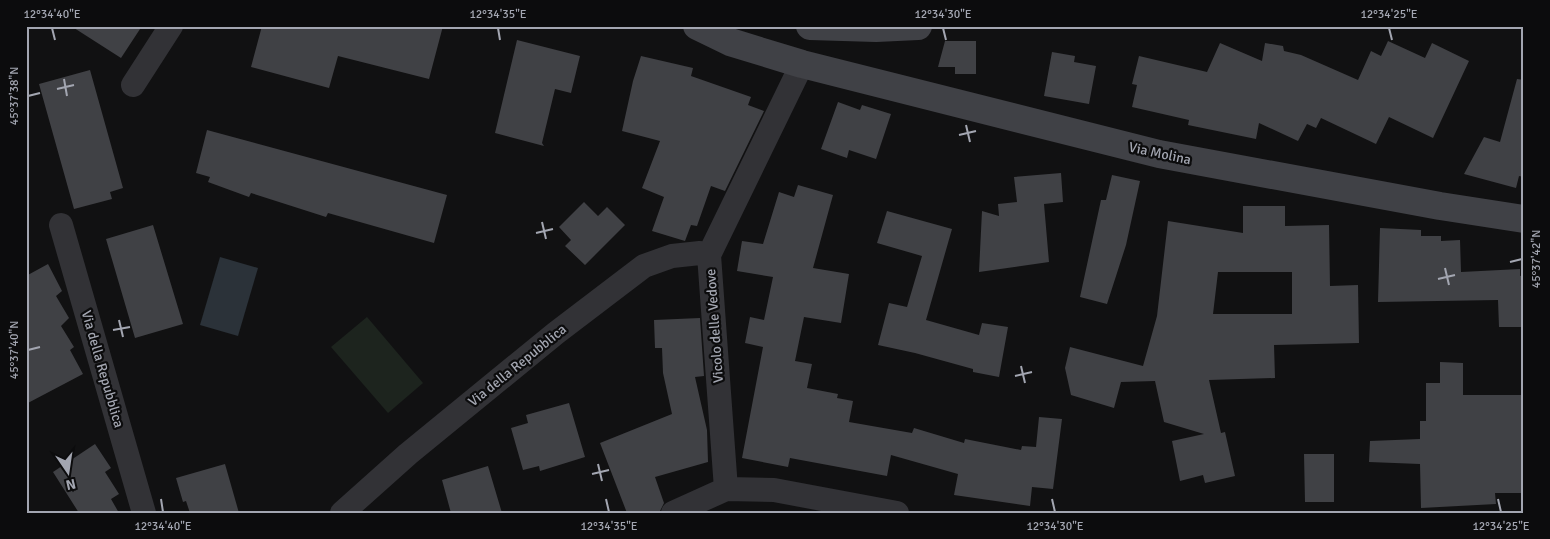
<svg xmlns="http://www.w3.org/2000/svg" width="1550" height="539" viewBox="0 0 1550 539" font-family="Signika,sans-serif">
<style>
.green{fill:#1d241e}
.water{fill:#2b3239}
.building{fill:#404145;fill-rule:evenodd}
.lines{fill:none;stroke-linecap:round;stroke-linejoin:round}
.street{stroke:#323236;stroke-width:24}
.secondary{stroke:#404146;stroke-width:28}
.ticks{fill:none;stroke:#a3a6b1;stroke-width:2}
.labels{text-anchor:middle;stroke-width:4.5;stroke-linejoin:round;paint-order:stroke}
.street-label{font-size:14px;fill:#a3a6b1;stroke:#0c0c0d}
.neatline{fill:none;stroke:#a3a6b1;stroke-width:2}
.ticks-label{font-size:12px;text-anchor:middle;fill:#a3a6b1}
</style>
<rect width="100%" height="100%" fill="#111112"/>
<path class="green" d="M367 317 423 383 388 413 331 347Z"/>
<path class="water" d="M220 257 258 268 238 336 200 325Z"/>
<path class="building" d="M71 26H142L121 58Z
M262 26H443L429 79 338 56 329 88 251 67Z
M517 40 580 56 571 93 555 89 542 143 544 146 495 133Z
M945 41H976V74H955V67H938Z
M1388 41 1425 58 1432 43 1469 61 1433 138 1389 117 1376 144 1321 118 1316 128 1307 124 1298 141 1259 123 1256 139 1188 125 1189 120 1132 107 1137 85 1132 84 1139 56 1207 72 1220 43 1262 61 1265 43 1283 46 1284 51 1301 55 1358 80 1371 51 1381 56Z
M1052 52 1075 56 1074 62 1096 66 1089 104 1044 96Z
M641 56 693 68 691 76 751 97 748 105 764 111 725 191 711 186 697 226 691 225 685 241 652 231 664 197 642 188 660 141 622 131 633 81Z
M90 70 123 188 110 192 112 199 74 209 39 84Z
M1517 79 1524 80V177L1519 176 1516 188 1464 174 1484 137 1500 142Z
M838 102 860 110 862 105 891 114 876 159 849 150 847 158 821 149Z
M207 130 447 195 434 243 328 213 326 217 251 193 249 197 208 182 210 177 196 173Z
M1061 173 1063 202 1044 204 1049 262 979 272 982 211 999 216 998 204 1017 202 1014 177Z
M1112 175 1140 181 1126 245 1107 304 1080 297 1101 200H1106Z
M798 185 833 195 813 268 849 274 841 323 804 317 795 361 812 364 807 388 838 394 837 398 853 401 849 422 912 433 914 428 964 443 965 439 1021 450 1022 446 1036 447 1039 417 1062 419 1053 489 1032 487 1030 506 954 495 958 474 891 455 887 476 790 458 788 467 742 458 763 347 745 343 750 317 764 320 773 277 737 271 742 241 763 244 779 192 794 197Z
M584 202 598 216 607 207 625 225 585 265 565 246 571 240 559 227Z
M1243 206H1285V226L1329 225 1330 286 1358 285 1359 343 1274 345 1275 378 1209 380 1221 433 1225 432 1235 476 1205 483 1203 475 1180 481 1172 441 1204 434 1164 422 1155 381 1121 382 1114 408 1071 395 1065 368 1070 347 1143 366 1157 316 1168 221 1243 233ZM1218 272H1292V314H1213Z
M887 211 952 229 926 320 979 335 982 323 1008 327 999 377 973 372V369L915 353 878 345 889 303 907 307 922 256 877 243Z
M153 225 183 324 135 338 106 239Z
M1380 228 1421 230V236H1441V241L1460 240 1461 272 1520 269V276L1524 275V327H1499L1498 300 1378 302Z
M48 264 62 291 56 296 69 318 61 326 74 347 70 350 83 374 26 404V276Z
M700 318 704 376 695 377 707 430 708 462 655 477 664 503 659 513H627L600 443 672 414 663 373 662 348H655L654 320Z
M1440 362 1463 363V395H1524V493H1495L1496 504 1421 508 1420 464 1369 462 1370 441 1420 439V421H1426V383H1440Z
M569 403 585 457 540 471 539 466 523 470 511 428 528 423 526 415Z
M95 444 111 468 105 472 119 494 111 499 119 513H79L53 472Z
M1304 454H1334V502H1305Z
M225 464 239 513H190L186 501 183 502 176 478Z
M488 466 502 513H451L442 480Z"/>
<g class="lines">
<path class="street" d="M133 85 171 26
M61 225 144 513
M726 489 709 255 802 64
M342 513 408 454 556 333 644 266 672 256 700 253 709 255
M673 513 726 489 774 490 897 513"/>
<path class="secondary" d="M697 26 730 42 802 64 1159 154 1440 206 1524 219
M810 26 876 28 918 26"/>
</g>
<path class="ticks" d="M52 28 55 40M498 28 500 40M943 28 946 40M1389 28 1392 40M64 79 67 96M57 89 74 85M28 96 40 93M966 125 970 142M959 135 976 131M542 222 546 239M536 233 553 229M1510 262 1522 259M1445 268 1449 285M1438 279 1455 275M119 320 123 337M113 330 130 327M28 350 40 347M1021 366 1025 383M1015 376 1032 372M598 464 602 481M592 474 609 470M161 499 163 512M606 499 609 512M1052 499 1055 512M1498 499 1501 512"/>
<g class="labels">
<g class="street-label">
<text transform="translate(1160 153) rotate(12)" y="5">Via Molina</text>
<text transform="translate(714 326) rotate(-94)" y="5">Vicolo delle Vedove</text>
<text transform="translate(517 365) rotate(-39)" y="5">Via della Repubblica</text>
<text transform="translate(103 369) rotate(74)" y="5">Via della Repubblica</text>
</g>
</g>
<rect width="1550" height="539" fill="none" stroke="#0c0c0d" stroke-width="55"/>
<g transform="translate(68 472) rotate(167)" stroke="#0c0c0d" stroke-width="4" paint-order="stroke">
<path d="M0-4L9 19L0 12L-9 19Z" fill="#a3a6b1"/>
<text y="-8" font-size="14" font-weight="bold" text-anchor="middle" fill="#a3a6b1">N</text>
</g>
<rect x="28" y="28" width="1494" height="484" class="neatline"/>
<g class="ticks-label">
<text x="52" y="18">12°34'40"E</text>
<text x="498" y="18">12°34'35"E</text>
<text x="943" y="18">12°34'30"E</text>
<text x="1389" y="18">12°34'25"E</text>
<text transform="translate(14 96) rotate(-90)" y="4">45°37'38"N</text>
<text transform="translate(1536 259) rotate(-90)" y="4">45°37'42"N</text>
<text transform="translate(14 350) rotate(-90)" y="4">45°37'40"N</text>
<text x="163" y="530">12°34'40"E</text>
<text x="609" y="530">12°34'35"E</text>
<text x="1055" y="530">12°34'30"E</text>
<text x="1501" y="530">12°34'25"E</text>
</g>
</svg>
